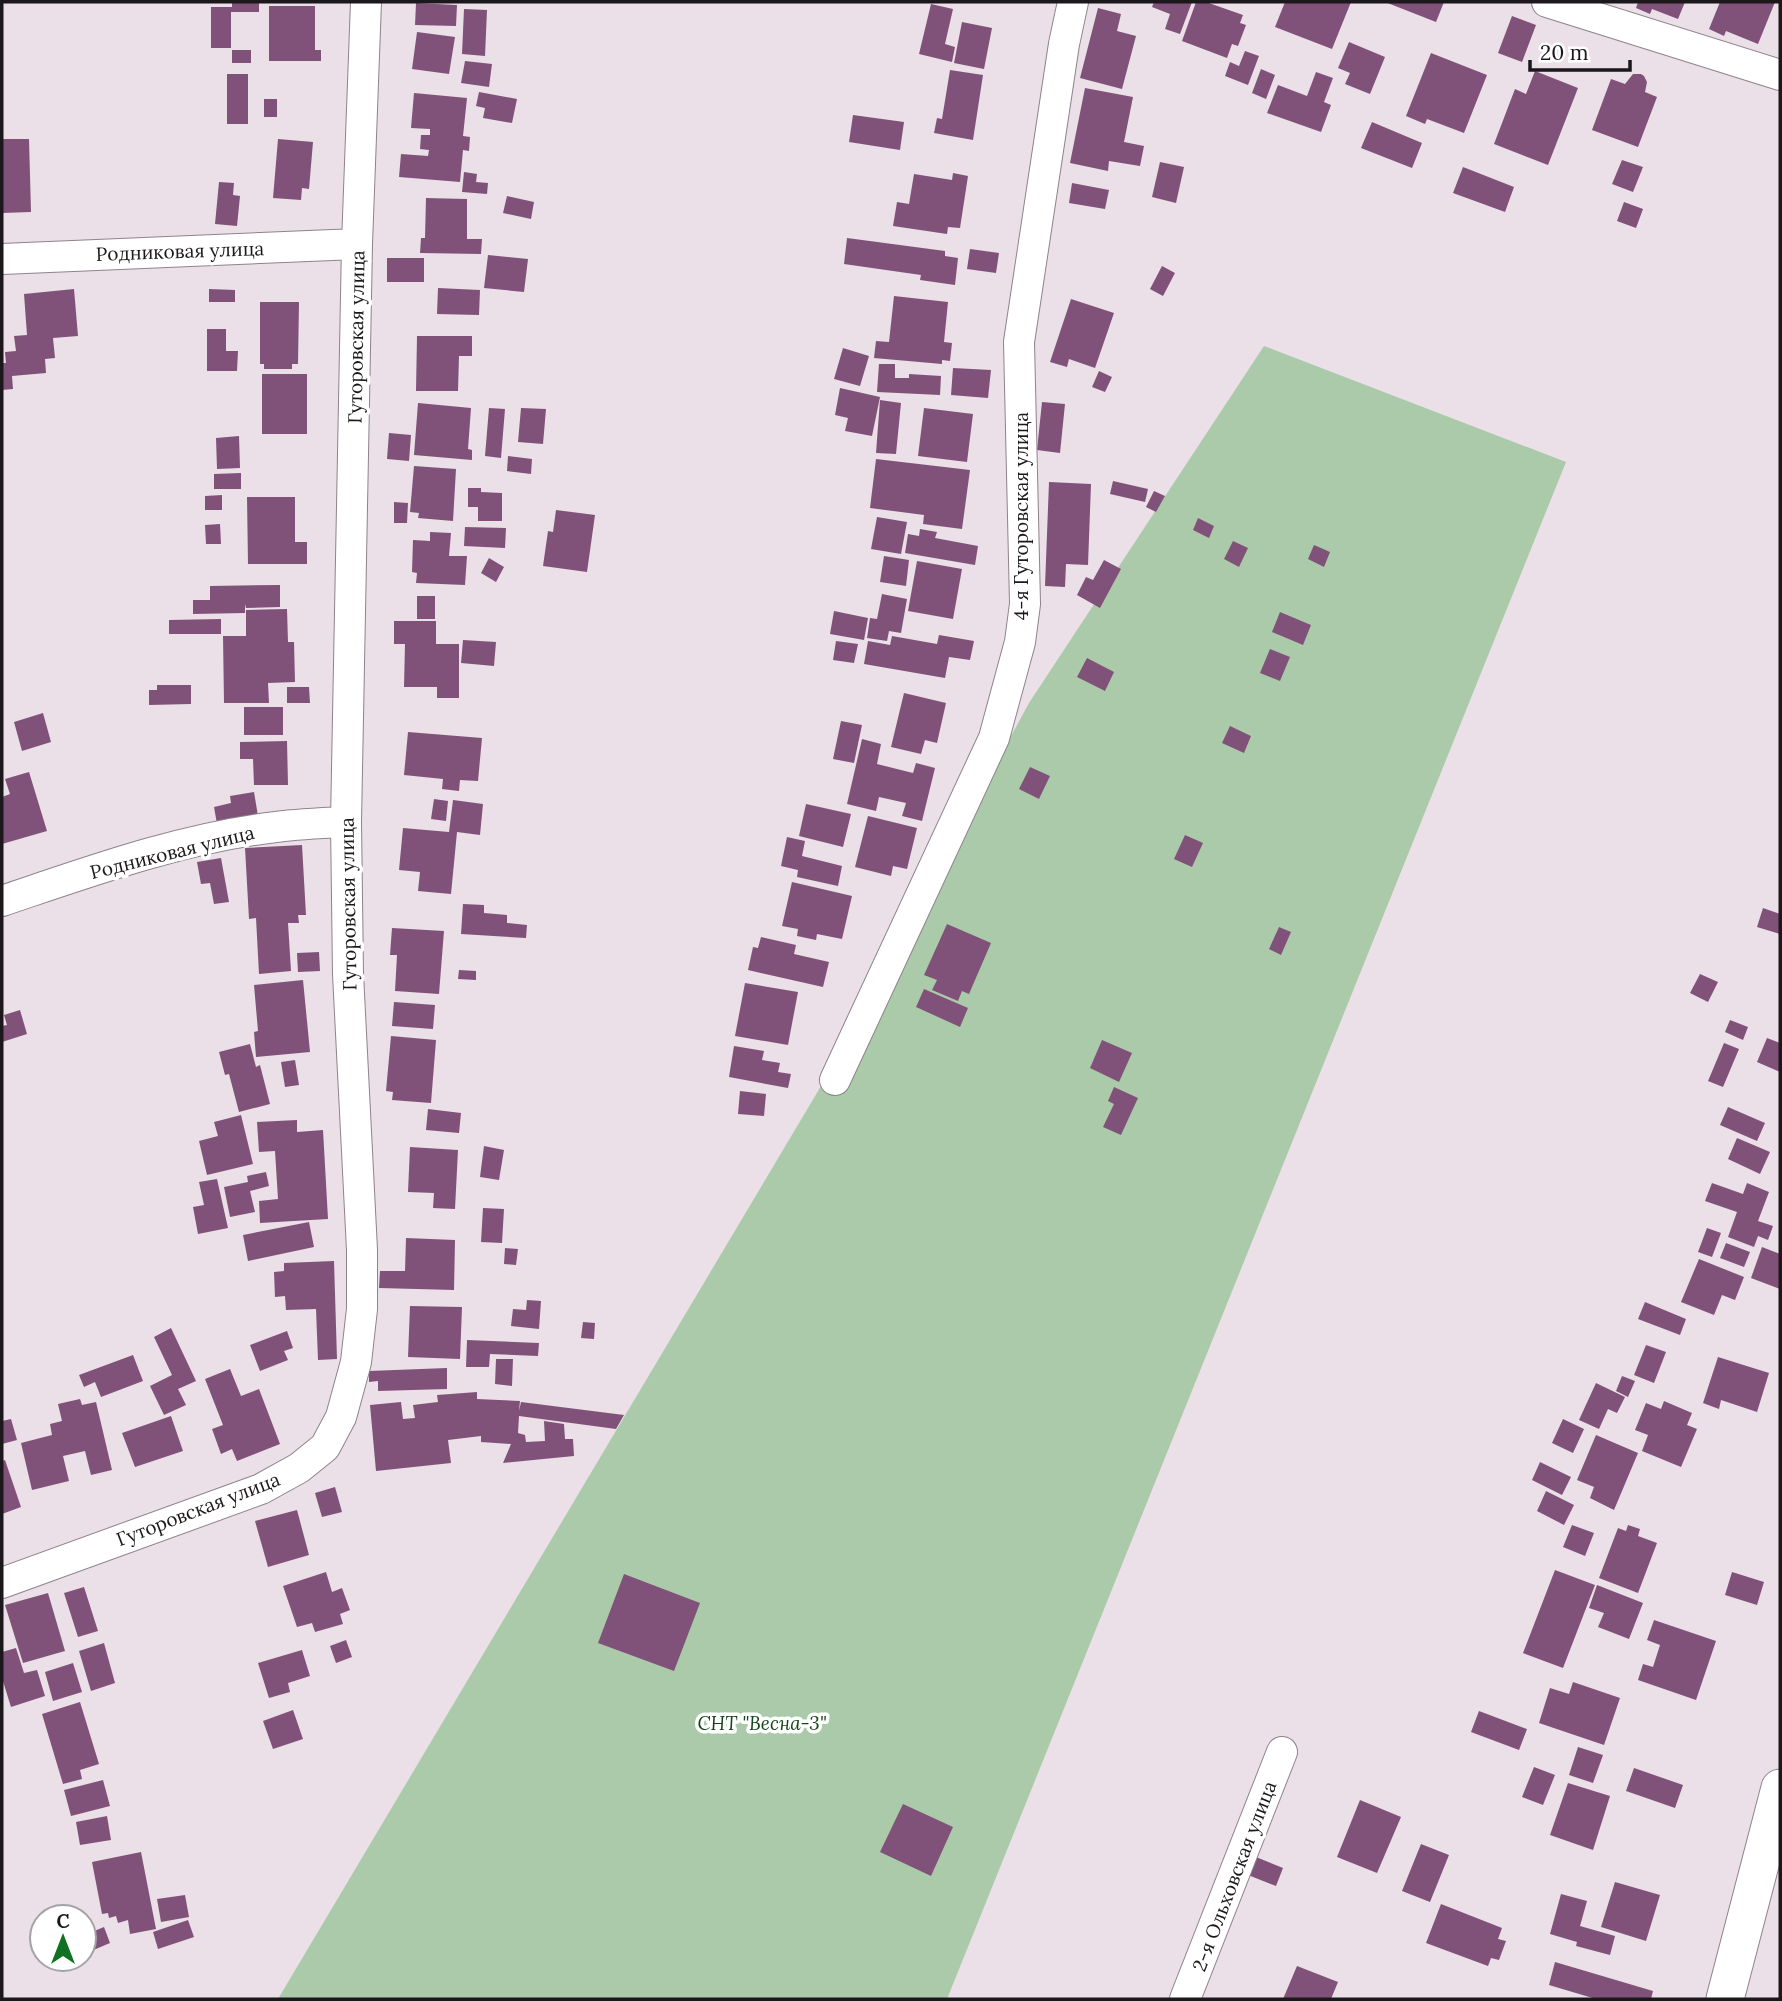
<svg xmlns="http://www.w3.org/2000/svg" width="1782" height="2001" viewBox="0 0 1782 2001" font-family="Lora,serif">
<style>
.green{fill:#aacaaa}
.building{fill:#815279}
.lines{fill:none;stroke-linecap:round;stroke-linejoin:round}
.minor-casing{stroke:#8e838b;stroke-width:32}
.tertiary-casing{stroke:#8e838b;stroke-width:39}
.minor{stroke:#fff;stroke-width:30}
.tertiary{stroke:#fff;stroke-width:37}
.labels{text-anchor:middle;stroke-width:7;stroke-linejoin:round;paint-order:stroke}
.street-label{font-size:19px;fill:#1b171b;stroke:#fff}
.park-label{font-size:19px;font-style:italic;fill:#144619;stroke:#fff}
</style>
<rect width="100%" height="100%" fill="#ebdfe8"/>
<path class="green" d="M1264 346 1566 462 947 1999H278L827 1076 1029 703Z"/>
<path class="building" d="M232 2H259V12H231V48H211V7H232Z
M1154 2H1192L1180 34 1165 29 1170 14 1152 7Z
M1196 2H1206L1243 15 1240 23 1246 25 1238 46 1232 44 1227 58 1182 41Z
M1285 2H1351L1332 49 1275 27Z
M1385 2H1444L1436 22Z
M1638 2H1685L1678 19 1652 9 1650 14 1636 8Z
M1720 2H1775L1758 44 1726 31 1724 36 1709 29Z
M416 3 457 5 456 26 415 25Z
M931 4 953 9 945 44 955 47 952 62 919 54Z
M269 6H315V50H321V61H269Z
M1098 8 1121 14 1117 31 1136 36 1122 89 1080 78Z
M464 9 487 10 485 56 462 54Z
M1512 16 1536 25 1522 62 1498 53Z
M962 22 992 28 984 69 954 63Z
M417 32 455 37 449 74 412 69Z
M1349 42 1385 57 1370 94 1345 84 1350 73 1338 68Z
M232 50H251V63H232Z
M1245 51 1259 56 1248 85 1225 76 1230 62 1239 66Z
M1431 53 1487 75 1464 133 1427 119 1425 124 1406 116Z
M465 61 492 64 489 87 461 83Z
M1261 69 1275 75 1266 99 1252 93Z
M950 70 983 75 973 140 934 133 937 118 942 119Z
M1535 71 1578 88 1548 165 1494 144 1515 89 1526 94Z
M1316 72 1333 78 1324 102 1331 105 1321 132 1267 113 1278 85 1307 96Z
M227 74H248V124H227Z
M1633 74H1641L1644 76 1647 82 1645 92 1657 97 1638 147 1592 130 1611 79 1625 84Z
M1085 88 1133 97 1124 142 1144 146 1140 166 1109 161 1108 171 1070 163Z
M479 92 517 99 512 123 483 118 485 108 476 106Z
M414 93 467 98 463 136 470 137 469 151 463 150 460 182 399 177 401 154 428 156 429 150 420 149 421 135H430V129L411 128Z
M264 99H277V117H264Z
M853 115 904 122 900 150 849 142Z
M1372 122 1422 143 1412 168 1361 148Z
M2 139H29L31 212 2 213Z
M278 139 313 142 309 189 302 188 301 200 273 198Z
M1622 160 1643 167 1633 192 1612 184Z
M1160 162 1184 167 1176 203 1152 197Z
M1463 167 1514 187 1505 212 1453 193Z
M464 172 477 174 476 182 488 183 487 194 462 192Z
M953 173 968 176 960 228 948 227 947 234 893 226 897 202 909 204 914 174 952 180Z
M219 182 234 183 233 195 240 196 237 226 215 224Z
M1072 183 1109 190 1105 209 1069 203Z
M507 196 534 202 531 219 503 213Z
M426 198 467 199V239H482L481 254 420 253 421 238H425Z
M1624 202 1643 209 1636 228 1617 221Z
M847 238 945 251V256L958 258 955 285 920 280 921 275 844 264Z
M970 249 999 253 996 273 967 269Z
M488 255 528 259 524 292 484 288Z
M387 258H424V282H387Z
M1162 266 1175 273 1163 296 1150 289Z
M438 288 480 290 479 315 437 314Z
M74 289 78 336 53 338 55 358 45 359 46 373 12 376 13 389 2 390V363H6L5 352 16 351 14 336 27 335 24 294Z
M209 289 235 290V302H209Z
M894 296 948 302 944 342 952 343 950 361 942 360V364L874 358 876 341 889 342Z
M1071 299 1114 313 1095 368 1069 359 1067 367 1050 362Z
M260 302H299L298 364H292V369H264V364H260Z
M207 329H226V351H238L237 371H207Z
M417 336H472V356H459L458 391H416Z
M843 348 869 356 860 386 834 379Z
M879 364H895V378H909V374L941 376 940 395 877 392Z
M953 368 991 370 988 398 951 395Z
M1099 371 1112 377 1105 392 1092 387Z
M262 374H307V434H262Z
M840 388 880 397 872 436 845 431 848 418 835 415Z
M880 400 901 403 896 454 876 453Z
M1042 402 1065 404 1060 453 1037 450Z
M418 403 471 408 468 449 472 450V460L414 455Z
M489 408 505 409 501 458 485 456Z
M521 408 546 409 543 444 518 442Z
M924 408 973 414 967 462 918 456Z
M389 433 411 435 409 461 387 459Z
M239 436 240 468 217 469 216 438Z
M508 456 532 459 531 474 507 471Z
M876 459 970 470 962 529 923 524 924 515 870 508Z
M414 466 456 469 453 521 418 518 419 513 410 512Z
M241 473V489H214V474Z
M1113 481 1148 489 1145 502 1110 494Z
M1049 482 1091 484 1088 565 1066 564 1065 587 1045 586Z
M468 488H481V492L502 493V521H478V507H468Z
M1154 491 1165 496 1156 512 1146 507Z
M222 495V510H205V496Z
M247 497H295V542H307V564H248Z
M394 502 408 503 407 523H394Z
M556 510 595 515 587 572 543 566 548 531 553 532Z
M877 517 907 522 901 554 871 549Z
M1198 518 1214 526 1209 538 1193 530Z
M220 524 221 544H206L205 525Z
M465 527 506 528 505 548 464 546Z
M920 529 937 532 935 538 978 546 975 565 905 553 908 534 919 536Z
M430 532 451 533 449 556H467L465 585 416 583 417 573 412 572 413 540 430 541Z
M1233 541 1248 548 1239 567 1224 559Z
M1314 545 1330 552 1324 567 1308 559Z
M884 556 909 560 906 586 880 582Z
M489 558 504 567 496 582 481 573Z
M1104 560 1121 569 1100 608 1077 595 1086 577 1093 580Z
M917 561 962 569 953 619 908 611Z
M280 585V607L246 608 245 604V613L193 614V600H210V586Z
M882 594 907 599 901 633 889 631 887 641 867 638 870 618 877 619Z
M417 596H435V619H417Z
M287 609 288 642H294L295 682 268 683 269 703H224L223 636H246V610Z
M834 611 868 618 864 640 830 634Z
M1280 612 1311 625 1303 645 1272 632Z
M221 619V634H169V620Z
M394 621H436V644H459V698H437V687H404L405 644H394Z
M939 635 974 641 970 660 949 657 945 678 864 664 868 641 890 645 892 636 937 644Z
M463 640 496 642 494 666 461 663Z
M836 641 858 644 854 663 833 660Z
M1270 649 1290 657 1280 681 1260 673Z
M1087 658 1114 672 1105 691 1077 677Z
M157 685H191V704L149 705V690H157Z
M287 687H309L310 703H287Z
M904 693 946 703 937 743 925 740 921 754 891 747Z
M244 707H283V735H244Z
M43 713 51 742 22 751 14 722Z
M841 721 862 725 854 763 833 759Z
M1230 726 1251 736 1244 753 1222 743Z
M408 732 482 738 478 781 460 780 459 791 442 789 443 779 404 775Z
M862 739 881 744 877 764 913 773 916 763 935 768 922 821 902 816 906 803 879 797 876 811 847 804Z
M287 741 288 785H254L253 759H240V742Z
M1030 767 1050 776 1039 799 1019 789Z
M29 772 47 831 2 844V797L10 794 5 779Z
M254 792 258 816 217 824 214 807 231 803 230 796Z
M434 799 448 801 446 821 431 819Z
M453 800 483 804 480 835 457 832 451 894 418 891 420 872 399 870 403 828 449 832Z
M806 804 851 814 843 847 799 836Z
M868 816 917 828 907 869 893 866 891 876 855 867Z
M1185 835 1203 843 1192 867 1174 859Z
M787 837 805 841 802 856 842 866 838 886 797 877 798 870 781 866Z
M302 845 306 915H298L299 923H288L291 971 259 974 256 918 249 919 245 848Z
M221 858 229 902 214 904 210 883 201 884 197 862Z
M792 882 852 896 842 939 817 934 816 940 797 936 798 929 782 926Z
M463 904 484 905V913L507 915V923L527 925 526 938 461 934Z
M1763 908 1780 914V934L1757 927Z
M947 924 991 943 969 994 962 991 958 1001 932 990 937 980 924 975Z
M1279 927 1291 932 1281 955 1269 949Z
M392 928 444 931 439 994 395 991 397 955H390Z
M761 937 796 945 794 954 829 962 823 987 748 970 753 947 758 948Z
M319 952 320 971 298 972 297 953Z
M459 970 476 971V980L458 979Z
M1700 974 1718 982 1708 1002 1690 993Z
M303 980 310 1052 256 1057 254 1032 258 1031 254 985Z
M745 983 798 992 788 1045 735 1036Z
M924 989 968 1008 960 1027 916 1007Z
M394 1002 435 1005 433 1029 392 1026Z
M20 1010 27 1034 2 1042V1026L7 1025 4 1015Z
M1730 1020 1748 1027 1743 1040 1725 1032Z
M391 1036 436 1040 431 1103 392 1100 393 1092 386 1091Z
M1767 1038 1780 1043V1072L1757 1062Z
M1102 1040 1132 1053 1119 1082 1090 1068Z
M1724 1043 1739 1049 1723 1087 1708 1081Z
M250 1044 256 1067 260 1065 270 1104 239 1112 229 1074 225 1075 219 1052Z
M734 1046 764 1051 762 1060 780 1063 778 1072 791 1074 788 1088 729 1077Z
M295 1060 299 1085 285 1087 281 1062Z
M1114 1087 1138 1098 1121 1135 1103 1127 1114 1104 1108 1101Z
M740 1091 766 1094 764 1116 738 1114Z
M1728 1107 1765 1123 1757 1141 1720 1125Z
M428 1109 461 1113 459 1133 426 1130Z
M241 1115 253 1164 207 1175 199 1141 218 1136 214 1122Z
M297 1120V1132L323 1130 328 1219 260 1223 259 1201 278 1199 275 1151 259 1152 257 1122Z
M1737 1138 1770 1152 1760 1174 1728 1159Z
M484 1146 504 1150 499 1180 480 1177Z
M410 1147 458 1150 455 1209 433 1208 434 1193 408 1192Z
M266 1172 269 1186 250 1191 255 1212 230 1217 224 1187 248 1182 247 1176Z
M217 1179 228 1228 198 1234 193 1207 204 1205 199 1182Z
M1712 1183 1743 1194 1747 1183 1769 1192 1758 1221 1773 1226 1768 1240 1758 1236 1754 1247 1728 1237 1737 1212 1705 1201Z
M483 1208 504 1209 502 1243 481 1242Z
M309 1222 314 1247 248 1261 243 1235Z
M1707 1228 1721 1233 1712 1257 1698 1252Z
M406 1238 455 1240 454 1290 379 1288 380 1271H405Z
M1726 1243 1750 1252 1744 1267 1720 1258Z
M1762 1247 1780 1254V1289L1751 1278Z
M505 1248 518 1249 516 1265 504 1264Z
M1699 1259 1744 1277 1735 1300 1722 1295 1714 1315 1681 1302Z
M334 1261 337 1359 318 1360 316 1309 286 1310 285 1296 275 1297 274 1272 284 1271V1263Z
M527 1300 541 1301 539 1329 511 1326 513 1309 526 1310Z
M1645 1302 1686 1319 1680 1335 1638 1319Z
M410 1306 462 1307 460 1359 408 1357Z
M583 1322 595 1323 594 1339 581 1338Z
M171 1328 196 1381 178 1389 186 1405 164 1415 150 1386 172 1375 154 1337Z
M287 1331 293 1348 284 1351 288 1360 260 1371 250 1345Z
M467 1340 539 1343 538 1356 490 1354 489 1367H466Z
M1646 1345 1666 1352 1654 1383 1634 1375Z
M133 1355 143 1381 101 1397 95 1382 84 1387 79 1375Z
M1718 1357 1769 1373 1757 1412 1721 1400 1719 1409 1703 1403Z
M496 1359H513L512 1386 495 1384Z
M447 1368V1389L378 1391V1381L369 1382V1371Z
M230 1369 241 1396 259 1389 280 1444 237 1461 232 1449 221 1454 212 1429 223 1425 205 1379Z
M1622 1376 1635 1381 1628 1397 1616 1391Z
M1596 1383 1625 1397 1617 1413 1608 1409 1599 1429 1579 1420Z
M477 1392V1399L520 1401 519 1411 521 1402 624 1415 616 1429 519 1416 518 1433 525 1435 526 1442 545 1441 544 1421 564 1424 565 1439H573L574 1456 503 1463 511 1444 481 1442V1436L448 1440 451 1463 376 1471 370 1405 401 1402 403 1419 415 1418 413 1405 438 1402 437 1395Z
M80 1399 82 1405 96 1402 112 1470 91 1475 85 1451 63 1456 69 1481 32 1490 21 1443 52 1435 50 1424 62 1421 58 1404Z
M1664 1401 1692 1413 1687 1425 1697 1429 1681 1467 1642 1451 1648 1435 1635 1430 1646 1403 1661 1409Z
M171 1416 183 1451 135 1467 122 1433Z
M11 1419 17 1440 2 1444V1421Z
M1563 1419 1584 1429 1573 1453 1552 1443Z
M1596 1435 1638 1453 1614 1510 1590 1498 1594 1487 1577 1480Z
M5 1460 21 1507 2 1514V1461Z
M1540 1462 1571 1477 1562 1495 1532 1480Z
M335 1487 342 1512 322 1517 315 1493Z
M1546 1491 1574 1505 1564 1525 1537 1511Z
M297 1510 309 1555 268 1567 255 1521Z
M1572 1525 1594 1533 1585 1556 1563 1547Z
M1628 1525 1640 1529 1638 1536 1657 1543 1638 1593 1599 1578 1618 1528 1626 1531Z
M1555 1570 1595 1585 1563 1668 1523 1653Z
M326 1572 332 1592 342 1588 350 1610 340 1614 343 1624 315 1632 312 1623 297 1627 283 1586Z
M1732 1572 1764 1582 1757 1605 1725 1595Z
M624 1574 700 1603 674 1671 598 1643Z
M1597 1585 1643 1603 1629 1639 1598 1627 1604 1613 1589 1608Z
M84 1587 98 1631 78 1637 64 1593Z
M48 1593 65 1651 23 1663 5 1605Z
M1654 1620 1716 1641 1696 1700 1638 1680 1643 1664 1653 1667 1660 1645 1647 1640Z
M346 1640 352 1657 336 1663 330 1646Z
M104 1643 115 1683 91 1691 79 1651Z
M16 1648 24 1673 37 1670 45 1696 11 1707 2 1678V1652Z
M302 1650 310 1676 288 1683 290 1692 269 1698 258 1663Z
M73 1663 82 1692 53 1701 45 1672Z
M1573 1682 1620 1698 1604 1745 1539 1723 1550 1688 1569 1694Z
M80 1702 99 1764 80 1770 82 1779 63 1784 42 1714Z
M293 1710 303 1739 273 1749 263 1721Z
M1479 1711 1527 1729 1519 1750 1471 1732Z
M1578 1747 1603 1755 1593 1783 1569 1775Z
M1534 1767 1555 1775 1543 1805 1522 1797Z
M1634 1768 1683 1785 1675 1808 1626 1791Z
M103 1780 110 1806 71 1816 64 1790Z
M1568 1783 1610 1796 1593 1850 1550 1835Z
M1360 1800 1401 1817 1377 1873 1337 1857Z
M903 1804 953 1827 931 1876 880 1852Z
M107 1816 111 1840 80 1845 76 1822Z
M1421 1844 1449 1855 1430 1902 1402 1891Z
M141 1852 156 1929 130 1934 128 1920 118 1923 116 1916 109 1918 108 1913 102 1914 92 1862Z
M1256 1857 1283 1868 1276 1886 1248 1875Z
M1615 1882 1660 1895 1646 1941 1601 1927Z
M1561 1894 1587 1901 1580 1926 1615 1936 1610 1955 1576 1946 1577 1942 1550 1934Z
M185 1895 189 1917 161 1922 157 1899Z
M1441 1904 1502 1928 1498 1939 1506 1941 1499 1960 1491 1958 1488 1966 1426 1943Z
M188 1920 194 1937 158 1949 153 1932Z
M104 1927 110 1943 84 1954V1928L87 1934Z
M1555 1962 1653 1991 1651 1999H1596L1549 1985Z
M1297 1966 1338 1982 1331 1999H1283Z"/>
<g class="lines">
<defs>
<path id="minor" d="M1547 2 1780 75
M2 259 357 244
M2 901C91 871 182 838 276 827 299 824 323 823 346 822
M835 1080 994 738 1020 642 1025 604 1019 342 1064 44 1073 2
M2 1583 261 1489 299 1468 325 1447 341 1417 356 1362 362 1309V1250L348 974 346 822 357 244 366 2
M1185 1999 1282 1752"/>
<path id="tertiary" d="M1725 1999 1780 1788"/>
</defs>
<use href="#minor" class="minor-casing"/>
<use href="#tertiary" class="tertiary-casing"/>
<use href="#minor" class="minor"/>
<use href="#tertiary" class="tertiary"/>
</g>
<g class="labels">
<g class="street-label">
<text transform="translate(180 251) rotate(-2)" y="7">Родниковая улица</text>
<text transform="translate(356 337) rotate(-89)" y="7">Гуторовская улица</text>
<text transform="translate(1021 516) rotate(-90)" y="7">4-я Гуторовская улица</text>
<text transform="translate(172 852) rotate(-14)" y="7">Родниковая улица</text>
<text transform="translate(348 904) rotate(-91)" y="7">Гуторовская улица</text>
<text transform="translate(198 1509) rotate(-21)" y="7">Гуторовская улица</text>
<text transform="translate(1234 1876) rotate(-69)" y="7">2-я Ольховская улица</text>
</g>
<g class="park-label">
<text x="762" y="1730">СНТ "Весна-3"</text>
</g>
</g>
<rect width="1782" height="2001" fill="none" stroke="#1b171b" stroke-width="7"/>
<g transform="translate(63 1938)"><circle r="33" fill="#ffffff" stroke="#a4a2a4" stroke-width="2"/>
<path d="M0-5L12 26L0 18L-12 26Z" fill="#0f7222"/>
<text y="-10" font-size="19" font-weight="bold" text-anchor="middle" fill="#1b171b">С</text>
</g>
<path d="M1530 60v10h100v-10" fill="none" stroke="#1b171b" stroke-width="3.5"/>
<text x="1540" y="60" font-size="21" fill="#1b171b" stroke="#ffffff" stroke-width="5" paint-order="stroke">20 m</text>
</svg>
